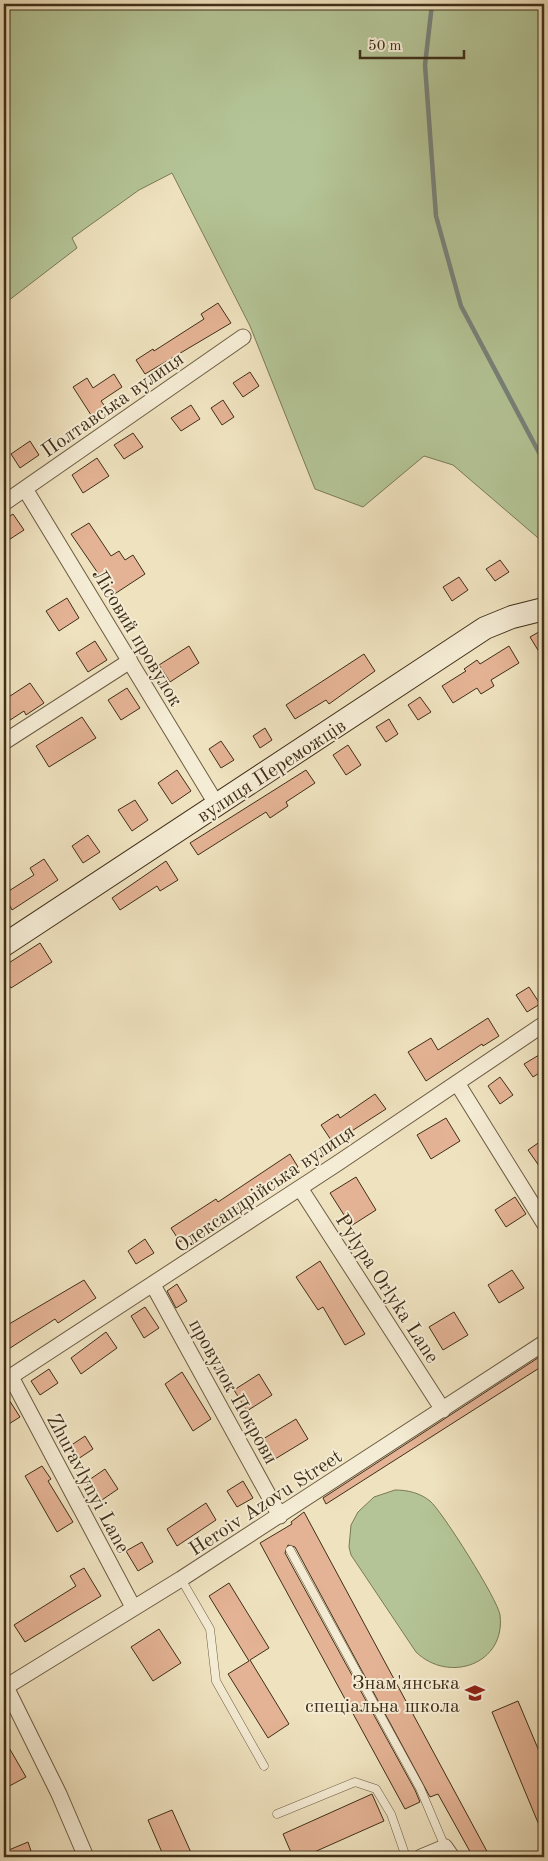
<svg xmlns="http://www.w3.org/2000/svg" width="548" height="1861" viewBox="0 0 548 1861" font-family="'Old Standard TT',serif">
<style>
.green{fill:#b4c496;stroke:#7a7a57}
.lines{fill:none;stroke-linecap:round;stroke-linejoin:round}
.stream{stroke:#79837b;stroke-width:4.5}
.building{fill:#e4b395;stroke:#402f18}
.lane-casing{stroke:#6c5c42;stroke-width:9}
.street-casing{stroke:#6c5c42;stroke-width:17}
.secondary-casing{stroke:#402f18;stroke-width:24}
.lane{stroke:#f5ecd5;stroke-width:8}
.street{stroke:#f5ecd5;stroke-width:15}
.secondary{stroke:#f5ecd5;stroke-width:22}
.labels{text-anchor:middle;stroke-width:4;stroke-linejoin:round;paint-order:stroke}
.street-label{font-size:20px;fill:#402f18;stroke:#f5ecd5}
.poi-label{font-size:20px;fill:#402f18;stroke:#f5ecd5;text-anchor:end}
</style>
<rect width="100%" height="100%" fill="#efe2bf"/>
<filter id="stains"><feTurbulence type="fractalNoise" baseFrequency=".004" numOctaves="4"/><feColorMatrix values="0 0 0 0 .2 0 0 0 0 .09 0 0 0 0 .02 0 0 0 .5 -.17"/></filter>
<radialGradient id="worn" r=".72"><stop offset=".6" stop-color="#630" stop-opacity="0"/><stop offset="1" stop-color="#630" stop-opacity=".3"/></radialGradient>
<path class="green" d="M4 4H544V543L453 465 424 456 363 507 315 489 250 326 172 173 139 190 72 238 77 248 4 304Z
M395 1490C408 1490 420 1493 430 1501 442 1511 498 1600 500 1615 506 1664 449 1684 416 1652L351 1555 349 1547 351 1525 358 1512 374 1497Z"/>
<g class="lines">
<path class="stream" d="M432 4 425 65 436 216 461 306 544 462"/>
</g>
<path class="building" d="M218 303 231 323 145 374 136 360 153 349 154 351 204 319 201 314Z
M250 372 259 386 243 397 233 383Z
M114 374 122 387 101 401 107 409 93 418 73 387 87 378 93 388Z
M223 400 234 417 222 425 211 408Z
M191 405 200 419 181 431 171 418Z
M133 433 143 447 124 459 114 445Z
M30 441 39 455 20 468 11 454Z
M97 458 109 476 83 493 72 475Z
M13 514 24 530 4 543V520Z
M89 523 111 556 119 551 125 560 133 555 145 574 113 595 71 534Z
M500 560 509 572 495 581 486 569Z
M459 577 468 590 452 601 443 587Z
M67 598 79 618 59 631 46 611Z
M544 629V660L530 637Z
M95 641 107 660 88 672 76 653Z
M189 646 199 663 170 682 159 665Z
M509 646 519 663 491 680 494 686 481 694 477 688 453 703 442 686 466 671 464 669 477 660 480 664Z
M364 654 375 671 329 704 326 700 295 719 286 705Z
M30 683 44 703 26 715 24 711 4 724V700Z
M127 688 140 708 121 720 108 700Z
M420 697 431 712 418 720 408 705Z
M82 717 96 738 49 767 36 746Z
M389 719 398 734 386 742 376 727Z
M265 728 272 740 260 748 253 736Z
M221 741 234 760 221 768 209 749Z
M348 745 361 765 346 775 333 755Z
M177 770 191 791 172 804 158 783Z
M306 770 315 783 286 802 288 806 270 818 266 812 198 855 190 843Z
M135 800 148 820 132 831 118 810Z
M88 835 100 852 83 863 72 846Z
M44 859 58 880 12 910 4 894 34 875 30 868Z
M166 861 178 880 160 891 157 886 120 910 112 898Z
M40 943 52 962 11 988 4 977V966Z
M529 987 540 1004 527 1012 516 995Z
M488 1018 499 1036 483 1046 482 1044 426 1081 408 1052 431 1038 438 1050Z
M544 1052V1070L533 1077 524 1064Z
M500 1077 513 1095 500 1104 488 1086Z
M375 1094 386 1109 333 1143 321 1125 338 1114 340 1118Z
M446 1118 460 1141 431 1159 417 1135Z
M544 1139V1173L528 1150Z
M290 1154 298 1167 214 1224 213 1221 180 1242 171 1228 216 1199 218 1202Z
M356 1177 376 1210 351 1226 330 1193Z
M515 1197 526 1214 506 1227 495 1210Z
M145 1239 154 1253 136 1264 128 1251Z
M320 1261 365 1334 345 1345 323 1307 318 1310 296 1277Z
M512 1270 524 1288 499 1303 488 1285Z
M84 1280 96 1298 58 1323 55 1319 4 1352V1327Z
M177 1284 187 1301 176 1308 167 1291Z
M145 1307 159 1328 144 1338 131 1316Z
M454 1312 468 1335 443 1350 429 1327Z
M106 1332 117 1348 81 1374 71 1358Z
M544 1354V1365L326 1504 323 1498Z
M49 1369 58 1383 40 1395 31 1381Z
M182 1372 211 1419 193 1431 165 1384Z
M259 1374 272 1395 247 1411 234 1390Z
M4 1392 20 1417 4 1427Z
M296 1419 308 1439 275 1459 263 1439Z
M85 1436 93 1449 78 1459 70 1446Z
M42 1466 51 1479 48 1481 73 1522 57 1532 25 1476Z
M105 1469 118 1489 99 1502 86 1482Z
M243 1481 253 1498 237 1507 227 1491Z
M206 1503 216 1520 177 1546 167 1529Z
M304 1512 490 1857H473L438 1794 430 1797 295 1547 288 1545 285 1553 415 1790 420 1802 405 1809 260 1543 292 1524 291 1522Z
M142 1542 153 1562 138 1571 126 1551Z
M84 1568 101 1596 25 1642 14 1625 76 1586 70 1576Z
M229 1583 269 1648 250 1660 289 1724 268 1738 228 1674 249 1661 209 1596Z
M159 1629 181 1663 153 1681 131 1647Z
M518 1701 544 1763V1837L492 1712Z
M4 1739 26 1777 4 1789Z
M372 1794 384 1821 303 1857H293L283 1834Z
M172 1810 193 1857H164L148 1820Z
M28 1842 33 1857H4V1852Z"/>
<g class="lines">
<defs>
<path id="lane" d="M290 1550 420 1788 445 1847
M181 1579 210 1629 216 1681 264 1766
M277 1814 355 1782 376 1789 391 1814 406 1857"/>
<path id="street" d="M25 489 217 805
M4 503 243 337
M4 742 130 661
M457 1083 544 1223
M300 1188 443 1410
M153 1285 280 1516
M11 1377 133 1607
M4 1381 338 1163 544 1024
M6 1687 59 1794 86 1857
M4 1688 181 1579 544 1343
M421 1857 445 1847 452 1857"/>
<path id="secondary" d="M4 945 485 628 512 617 544 609"/>
</defs>
<use href="#lane" class="lane-casing"/>
<use href="#street" class="street-casing"/>
<use href="#secondary" class="secondary-casing"/>
<use href="#lane" class="lane"/>
<use href="#street" class="street"/>
<use href="#secondary" class="secondary"/>
</g>
<defs>
<symbol id="school-bare" viewBox="-9 -9 18 18"><path d="M0-5L7-2L0 1L-7-2ZM-4 1L0 2.5L4 1V4Q0 6-4 4Z" fill="#8f2418" stroke="#f5ecd5" stroke-width="2.5" paint-order="stroke"/></symbol>
</defs>
<g fill-rule="evenodd">
<use href="#school-bare" x="461" y="1679" width="28" height="28"/>
</g>
<g class="labels">
<g class="street-label">
<text transform="translate(112 404) rotate(-35)" y="7">Полтавська вулиця</text>
<text transform="translate(138 637) rotate(59)" y="7">Лісовий провулок</text>
<text transform="translate(271 770) rotate(-33)" y="7">вулиця Переможців</text>
<text transform="translate(264 1188) rotate(-34)" y="7">Олександрійська вулиця</text>
<text transform="translate(388 1288) rotate(57)" y="7">Pylypa Orlyka Lane</text>
<text transform="translate(234 1391) rotate(61)" y="7">провулок Покрови</text>
<text transform="translate(89 1483) rotate(62)" y="7">Zhuravlynyi Lane</text>
<text transform="translate(265 1502) rotate(-33)" y="7">Heroiv Azovu Street</text>
</g>
<g class="poi-label">
<text x="460" y="1689">Знам'янська<tspan x="460" dy="23">спеціальна школа</tspan></text>
</g>
</g>
<rect width="548" height="1861" fill="none" stroke="#efe2bf" stroke-width="20"/>
<rect x="5" y="5" width="538" height="1851" fill="none" stroke="#402f18" stroke-width="2.5"/>
<rect x="10" y="10" width="528" height="1841" fill="none" stroke="#402f18"/>
<path d="M360 50v8h104v-8" fill="none" stroke="#402f18" stroke-width="2.5"/>
<text x="368" y="50" font-size="15" fill="#402f18" stroke="#f5ecd5" stroke-width="4" paint-order="stroke">50 m</text>
<rect width="100%" height="100%" filter="url(#stains)"/>
<rect width="100%" height="100%" fill="url(#worn)"/>
</svg>
